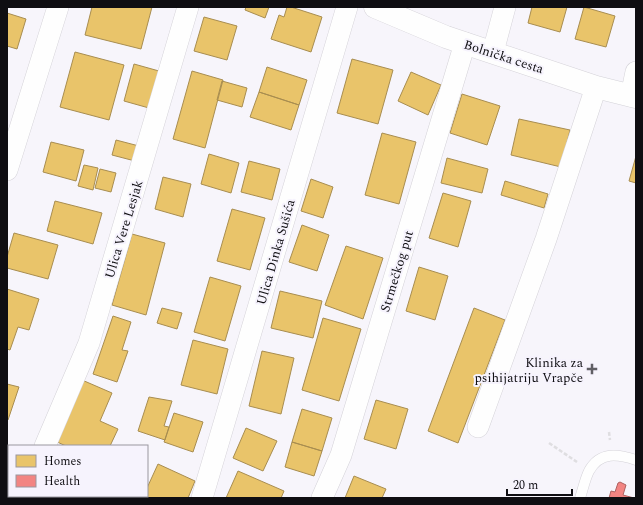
<svg xmlns="http://www.w3.org/2000/svg" width="643" height="505" viewBox="0 0 643 505" font-family="Spectral,serif">
<style>
.homes{fill:#e9c46a;stroke:#a88d50}
.health{fill:#f28482;stroke:#ae6160}
.lines{fill:none;stroke-linecap:round;stroke-linejoin:round}
.service-casing{stroke:#d4d2d8;stroke-width:11}
.minor-casing{stroke:#d4d2d8;stroke-width:22}
.tertiary-casing{stroke:#d4d2d8;stroke-width:23}
.path{stroke:#dfdee1;stroke-width:2.5;stroke-dasharray:4 2;stroke-linecap:butt}
.service{stroke:#fefefe;stroke-width:10}
.minor{stroke:#fefefe;stroke-width:21}
.tertiary{stroke:#fefefe;stroke-width:22}
.poi-dot{fill:#605f64;stroke:#f6f3fd;stroke-width:1.5}
.labels{text-anchor:middle;stroke-width:4;stroke-linejoin:round;paint-order:stroke}
.street-label{font-size:13px;fill:#0f0e12;stroke:#f6f3fd}
.poi-label{font-size:13px;fill:#0f0e12;stroke:#f6f3fd;text-anchor:end}
</style>
<rect width="100%" height="100%" fill="#f7f5fb"/>
<path class="homes" d="M92 7H152L141 49 85 35Z
M246 7H269L265 18 245 10Z
M287 7H291L322 17 311 52 271 39 279 15 284 17Z
M532 7H567L560 32 528 23Z
M584 7 615 16 606 47 575 39Z
M7 13 26 19 17 49 7 46Z
M204 17 237 26 227 60 194 51Z
M75 52 124 65 109 120 60 107Z
M352 59 393 70 378 124 337 113Z
M134 64 159 71 149 108 124 101Z
M267 67 307 80 299 105 259 92Z
M192 71 223 80 205 148 173 139Z
M411 72 441 85 428 115 398 101Z
M222 81 247 88 242 107 217 100Z
M259 92 299 105 291 130 250 117Z
M462 94 500 106 487 145 450 133Z
M519 119 570 130 561 167 511 155Z
M382 133 416 142 399 204 365 195Z
M116 140 139 146 135 161 112 155Z
M51 142 84 150 76 181 43 172Z
M209 154 239 163 231 193 201 184Z
M636 156V183L629 181Z
M447 158 488 169 482 193 441 183Z
M249 161 280 169 272 200 241 192Z
M84 165 98 168 93 190 78 186Z
M100 169 116 173 111 192 95 188Z
M163 177 191 184 183 217 155 209Z
M311 179 333 187 323 218 301 211Z
M505 181 548 194 544 208 501 195Z
M443 193 471 201 458 247 429 238Z
M55 201 102 213 93 244 47 231Z
M232 209 265 218 250 270 217 261Z
M302 225 329 235 317 271 289 262Z
M14 233 58 245 48 279 7 268V257Z
M132 234 165 243 146 315 112 305Z
M346 246 383 258 363 319 325 305Z
M419 267 448 276 435 320 406 311Z
M210 277 241 286 225 341 194 332Z
M7 289 39 299 29 330 18 327 10 350 7 349Z
M280 291 322 301 313 338 271 328Z
M162 308 182 313 177 329 157 323Z
M474 308 505 320 458 443 428 431Z
M113 316 131 322 122 350 128 351 117 382 93 374Z
M323 318 361 329 339 401 302 390Z
M193 340 228 349 217 394 181 385Z
M262 351 294 358 281 414 249 406Z
M82 380 112 393 100 421 118 429 110 446H66L55 441Z
M7 384 19 387 8 420 7 419Z
M149 397 172 401 164 426 169 427 165 440 138 431Z
M376 400 408 409 396 449 364 439Z
M302 409 332 418 322 451 292 442Z
M174 413 203 422 193 452 164 442Z
M246 428 277 441 263 471 233 458Z
M292 442 322 451 314 476 285 467Z
M158 464 195 481 188 498H143L144 496H147V488Z
M238 471 284 491 281 498H226Z
M354 476 386 489 382 498H345Z
M45 496H81V498H47Z"/>
<path class="health" d="M620 482 626 485 623 495 634 498H609L611 491 615 492 618 483Z"/>
<g class="lines">
<defs>
<path id="service" d="M580 498C583 489 585 479 589 471 600 451 618 454 636 460"/>
<path id="minor" d="M493 52 505 7
M631 96 636 72
M7 170 58 7
M478 427 546 239 596 87
M45 446 89 343 188 7
M23 498 24 496
M202 498 347 7
M322 498 341 455 465 43"/>
<path id="tertiary" d="M375 7 446 37 596 87 636 97"/>
</defs>
<use href="#service" class="service-casing"/>
<use href="#minor" class="minor-casing"/>
<use href="#tertiary" class="tertiary-casing"/>
<path class="path" d="M609 432 610 440
M549 443 577 462"/>
<use href="#service" class="service"/>
<use href="#minor" class="minor"/>
<use href="#tertiary" class="tertiary"/>
</g>
<path class="poi-dot" d="M590 363h4v4h4v4h-4v4h-4v-4h-4v-4h4z"/>
<g class="labels">
<g class="street-label">
<text transform="translate(504 56) rotate(18)" y="5">Bolnička cesta</text>
<text transform="translate(123 229) rotate(-73)" y="5">Ulica Vere Lesjak</text>
<text transform="translate(275 252) rotate(-74)" y="5">Ulica Dinka Sušića</text>
<text transform="translate(396 271) rotate(-73)" y="5">Strmečkog put</text>
</g>
<g class="poi-label">
<text x="583" y="367">Klinika za<tspan x="583" dy="15">psihijatriju Vrapče</tspan></text>
</g>
</g>
<rect width="643" height="505" fill="none" stroke="#0f0e12" stroke-width="16"/>
<rect x="8" y="445" width="140" height="52" fill="#f6f3fd" stroke="#9a979f"/>
<rect x="16" y="455" width="20" height="12" fill="#e9c46a" stroke="#9a979f"/>
<text x="44" y="465" font-size="12" fill="#0f0e12">Homes</text>
<rect x="16" y="475" width="20" height="12" fill="#f28482" stroke="#9a979f"/>
<text x="44" y="485" font-size="12" fill="#0f0e12">Health</text>
<path d="M507 489v6h65v-6" fill="none" stroke="#0f0e12" stroke-width="2"/>
<text x="513" y="489" font-size="12" fill="#0f0e12" stroke="#f6f3fd" stroke-width="3" paint-order="stroke">20 m</text>
</svg>
